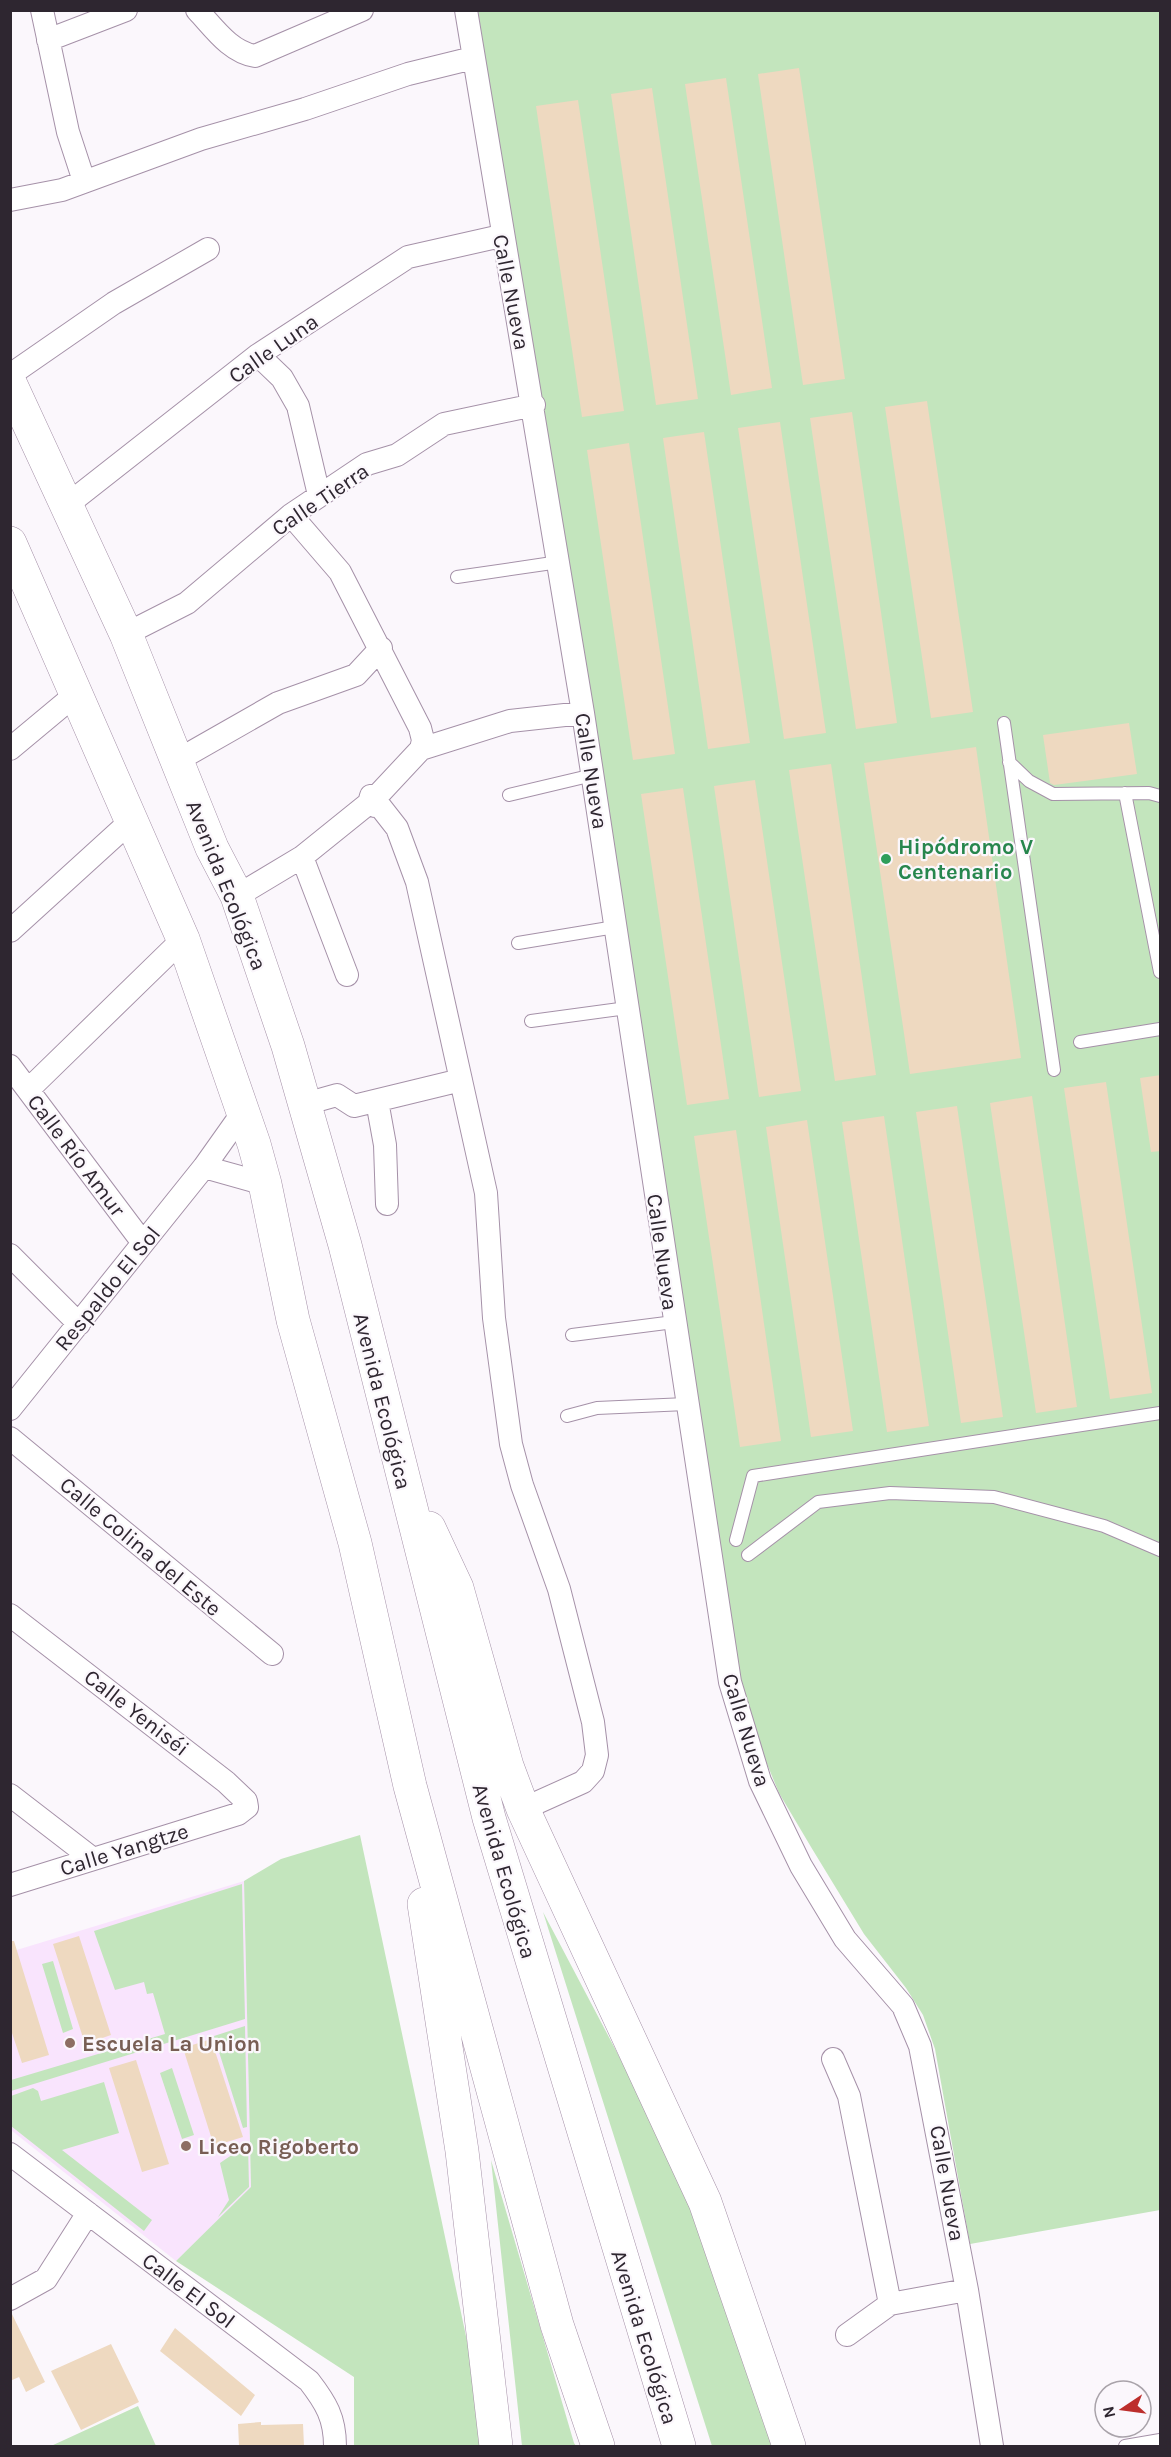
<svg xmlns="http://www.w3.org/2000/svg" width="1171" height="2457" viewBox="0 0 1171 2457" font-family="Karla,sans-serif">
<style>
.built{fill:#f9e4fd}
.green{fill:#c3e5bd}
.building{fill:#eed9c0}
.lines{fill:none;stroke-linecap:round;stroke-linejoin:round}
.lane-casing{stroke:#a591a8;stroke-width:14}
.street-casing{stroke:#a591a8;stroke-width:24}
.primary-casing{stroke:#a591a8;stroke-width:34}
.lane{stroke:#fff;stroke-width:12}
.street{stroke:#fff;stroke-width:22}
.primary{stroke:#fff;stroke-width:33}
.leisure-dot{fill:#2e9e5b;stroke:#fbf7fc;stroke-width:2}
.education-dot{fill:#8d6e63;stroke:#fbf7fc;stroke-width:2}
.labels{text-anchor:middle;stroke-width:4.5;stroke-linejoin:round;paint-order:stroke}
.street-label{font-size:22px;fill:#2e2630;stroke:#fbf7fc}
.leisure-label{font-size:22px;font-weight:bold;fill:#27864d;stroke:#fbf7fc;text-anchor:start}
.education-label{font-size:22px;font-weight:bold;fill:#785e54;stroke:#fbf7fc;text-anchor:start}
</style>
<rect width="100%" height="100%" fill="#fbf7fc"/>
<path class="built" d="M244 1881 251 2188 176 2261 11 2130 10 1952Z"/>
<path class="green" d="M478 11H1160V2210L970 2244 935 2049 923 2015 906 1988 864 1934 811 1847 779 1793 744 1708Z
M360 1835 474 2374 483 2446H354V2377L176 2261 251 2187 244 1881 281 1859Z
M242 1884 245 2019 11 2091V2080L165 2034 153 1993 147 1994 144 1982 115 1990 94 1931Z
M543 1912 670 2153 712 2258 773 2446H712Z
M53 1961 73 2029 63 2033 42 1964Z
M245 2026 247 2127 243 2128 214 2036Z
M172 2068 194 2135 182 2139 160 2073Z
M104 2082 119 2133 62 2150 152 2220 144 2231 11 2126V2096L33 2088 38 2091 41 2101Z
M248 2144 249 2187 218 2217 229 2200 220 2163Z
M491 2160 574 2443 576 2446H522Z
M138 2406 156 2446H51Z"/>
<path class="building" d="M799 68 845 379 803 385 758 74Z
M726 78 772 388 731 395 685 84Z
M652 88 698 399 656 405 611 94Z
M578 100 624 411 582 417 536 106Z
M927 401 973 712 931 718 885 407Z
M852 412 897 723 856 729 810 418Z
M780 422 826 733 784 739 738 428Z
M704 432 750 743 708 749 663 438Z
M629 443 675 754 633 760 587 450Z
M1129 723 1137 774 1054 785 1050 783 1043 735Z
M976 747 1021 1058 910 1074 864 763Z
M831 764 876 1075 835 1081 789 770Z
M755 780 801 1091 759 1097 714 786Z
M683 788 729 1099 687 1105 641 794Z
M1161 1075V1151L1151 1152 1140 1078Z
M1106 1082 1152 1393 1110 1399 1064 1088Z
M1032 1096 1077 1407 1036 1413 990 1103Z
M957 1106 1003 1417 961 1423 916 1112Z
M884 1116 929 1426 887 1432 842 1122Z
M807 1120 853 1431 811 1437 766 1127Z
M736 1130 781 1441 740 1447 694 1136Z
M79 1936 111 2035 85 2044 53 1944Z
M10 1941H14L49 2055 22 2063 10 2027Z
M211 2039 243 2137 214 2146 183 2048Z
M136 2060 169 2164 142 2172 109 2068Z
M11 2312 45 2382 26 2392 19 2377 10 2381Z
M175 2328 255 2395 241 2416 160 2351Z
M111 2344 139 2402 81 2430 51 2371Z
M261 2422V2425L303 2424 304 2446H239L238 2424Z"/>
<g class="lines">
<defs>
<path id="lane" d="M457 577 559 562
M1004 723 1054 1070
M1009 762 1029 781 1053 794 1149 793 1160 796
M1125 793 1160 972
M509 795 593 775
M518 943 615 927
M531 1021 627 1008
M1080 1042 1160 1029
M572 1335 674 1322
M567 1416 597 1408 686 1404
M736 1540 753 1476 1160 1413
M748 1555 818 1502 890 1493 994 1497 1104 1526 1160 1550
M1125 2446 1160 2440"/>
<path id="street" d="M42 10 68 132 84 181
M197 10C214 28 230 52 255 56L362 10
M466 10 583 713 730 1682 760 1781 801 1866 845 1939 903 2006 920 2046 967 2290 992 2446
M48 40 126 10
M10 200 62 190 201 139 305 109 408 74 473 58
M258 355 282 378 298 406 319 495
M10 375 114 303 208 249
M67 505 258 355 408 257 501 236
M291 515 340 572 420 728 423 740 421 749 378 795 371 796 369 803 375 806
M126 634 187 603 291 515 367 464 397 455 444 424 534 405
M10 749 76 694
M421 749 510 721 583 713
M178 760 278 703 356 675 381 648
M379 805 397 828 417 882 486 1193 494 1318 511 1444 522 1485 559 1589 593 1722 597 1755 593 1771 583 1782 523 1809
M302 857 347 975
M237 896 302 857 369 803
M10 931 132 820
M10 1066 143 1243
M28 1090 183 939
M377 1101 385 1145 387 1204
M305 1104 337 1095 354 1106 461 1080
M204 1167 265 1184
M10 1255 79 1324
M10 1409 204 1167 243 1112
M10 1438 272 1654
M10 1615 226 1782 246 1801 247 1807 238 1814 10 1885
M10 1795 93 1859
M833 2059 849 2096 890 2304
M10 2154 309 2381C326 2403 335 2418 335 2446
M10 2299 46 2279 88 2213
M847 2335 890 2304 967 2290"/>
<path id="primary" d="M10 383 126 634 212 848 237 896 288 1046 345 1245 489 1818 679 2446
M10 543 183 939 254 1144 265 1184 293 1320 355 1543 410 1786 557 2325 598 2446
M429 1528 457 1588 507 1766 523 1809 705 2202 789 2446
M424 1904 462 2151 496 2446"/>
</defs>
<use href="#lane" class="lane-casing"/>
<use href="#street" class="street-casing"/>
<use href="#primary" class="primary-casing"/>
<use href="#lane" class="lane"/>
<use href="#street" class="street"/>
<use href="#primary" class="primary"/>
</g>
<circle class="leisure-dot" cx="886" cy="859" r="6"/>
<g class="education-dot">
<circle cx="70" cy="2043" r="6"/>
<circle cx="186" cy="2146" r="6"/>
</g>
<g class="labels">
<g class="street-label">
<text transform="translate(512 292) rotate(79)" y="8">Calle Nueva</text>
<text transform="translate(273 348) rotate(-35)" y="8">Calle Luna</text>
<text transform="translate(320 499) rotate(-34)" y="8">Calle Tierra</text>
<text transform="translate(592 771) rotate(81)" y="8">Calle Nueva</text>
<text transform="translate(227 885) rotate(68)" y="8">Avenida Ecológica</text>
<text transform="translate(77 1155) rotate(53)" y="8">Calle Río Amur</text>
<text transform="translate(663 1252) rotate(82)" y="8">Calle Nueva</text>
<text transform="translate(107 1288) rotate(-51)" y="8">Respaldo El Sol</text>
<text transform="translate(383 1401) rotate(76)" y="8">Avenida Ecológica</text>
<text transform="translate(141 1546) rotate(40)" y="8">Calle Colina del Este</text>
<text transform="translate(137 1712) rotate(38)" y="8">Calle Yeniséi</text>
<text transform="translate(747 1730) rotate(73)" y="8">Calle Nueva</text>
<text transform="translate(124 1849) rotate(-17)" y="8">Calle Yangtze</text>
<text transform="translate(505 1871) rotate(74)" y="8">Avenida Ecológica</text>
<text transform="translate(948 2183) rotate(80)" y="8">Calle Nueva</text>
<text transform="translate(189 2290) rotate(37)" y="8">Calle El Sol</text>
<text transform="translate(645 2337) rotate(73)" y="8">Avenida Ecológica</text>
</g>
<g class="leisure-label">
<text x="898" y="854">Hipódromo V<tspan x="898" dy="25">Centenario</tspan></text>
</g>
<g class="education-label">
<text x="82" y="2051">Escuela La Union</text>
<text x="198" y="2154">Liceo Rigoberto</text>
</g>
</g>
<rect width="1171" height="2457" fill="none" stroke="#2e2630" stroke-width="24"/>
<g transform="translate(1123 2409) rotate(257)"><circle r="28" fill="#fbf7fc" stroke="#a9a3aa" stroke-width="1.5"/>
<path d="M0-4.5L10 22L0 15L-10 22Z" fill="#bd2e2c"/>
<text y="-9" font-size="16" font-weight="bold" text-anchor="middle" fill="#2e2630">N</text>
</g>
</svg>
